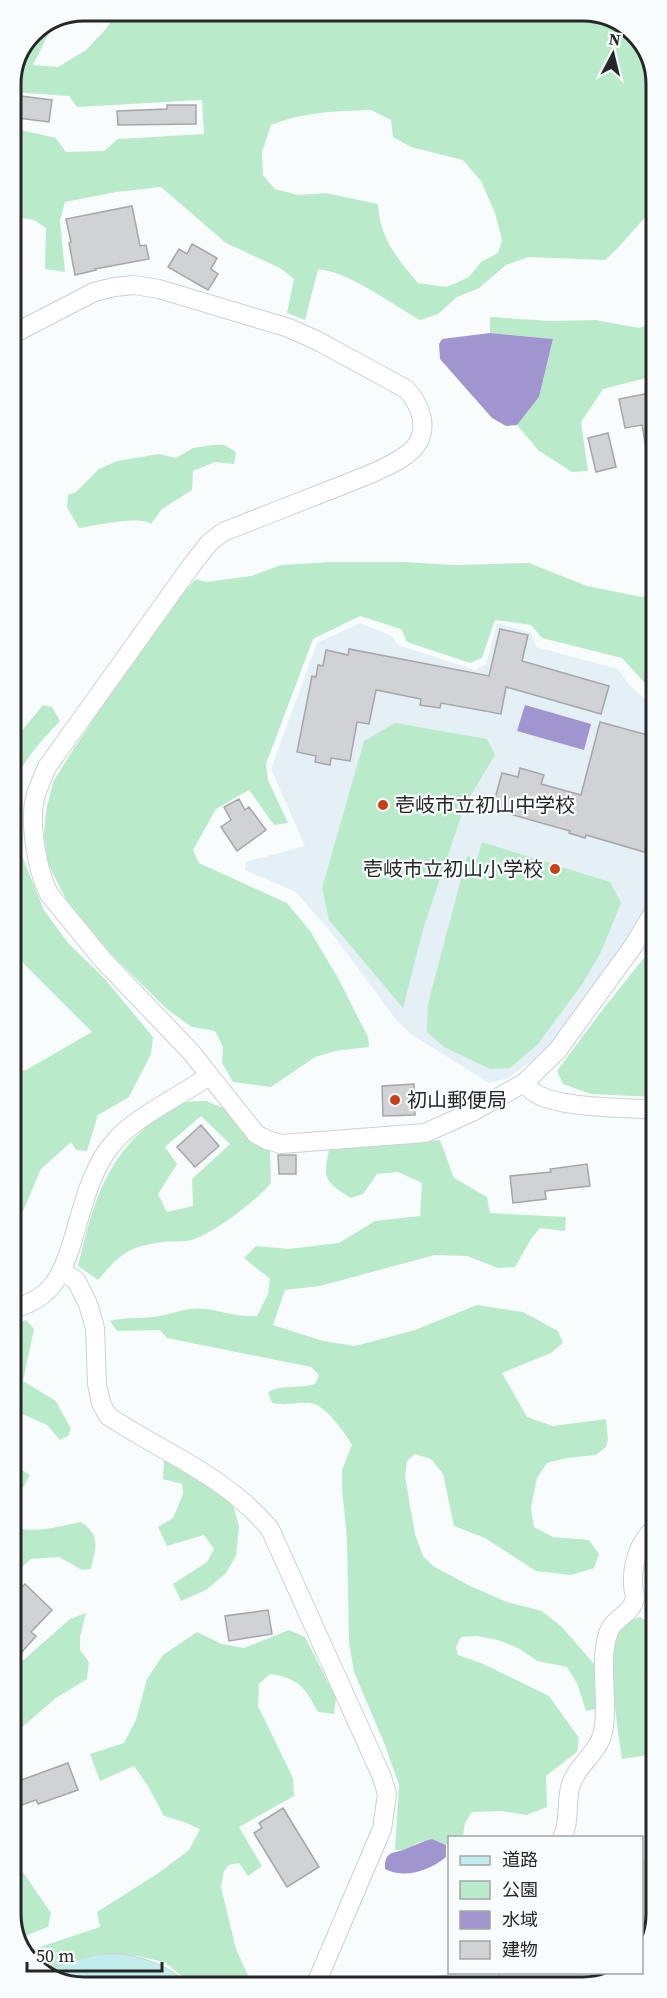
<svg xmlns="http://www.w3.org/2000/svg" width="667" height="1998" viewBox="0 0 667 1998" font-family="'Source Serif 4','Noto Sans JP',serif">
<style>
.built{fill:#e4f0f5}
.green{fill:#b9ebca;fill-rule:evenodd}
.water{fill:#a095cf}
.building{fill:#d0d2d5;stroke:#a4a6a9;stroke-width:1.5}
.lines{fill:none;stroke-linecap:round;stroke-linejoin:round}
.street-casing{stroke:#cdd0d2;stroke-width:20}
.secondary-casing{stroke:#cdd0d2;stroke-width:26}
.street{stroke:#fff;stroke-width:18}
.secondary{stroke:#c1eeec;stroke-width:24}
.poi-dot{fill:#c83f18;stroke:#f8fcfd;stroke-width:2}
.labels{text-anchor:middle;stroke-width:4.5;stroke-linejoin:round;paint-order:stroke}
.poi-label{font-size:20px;fill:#262727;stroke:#f8fcfd;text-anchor:start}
.rim{fill:none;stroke:#262727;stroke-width:3}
</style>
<rect width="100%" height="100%" fill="#f8fcfd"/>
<path class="built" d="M360 623 392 636 398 645 475 670 486 664 497 623 531 633 536 647 618 669 630 686 650 703 655 706V897L612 964 543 1053 508 1078 489 1083 411 1034 397 1021 334 936 296 892 245 870 246 862 305 846 271 769 317 643Z"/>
<path class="green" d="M118 11H589L631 28 654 65V207L618 248 605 260 529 257 506 265 479 288 457 297 438 314 420 320C398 308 341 267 318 270L305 320 287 313 294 279 280 268 226 243 161 187 116 192 65 202 60 221 65 272 45 269 46 228 34 220 11 216V155L21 130 56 138 66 152 104 151 118 139 204 134 202 100 77 107 69 96 11 92V79L32 32 50 24V31L33 65 58 67 86 50 106 29ZM371 110 391 120 393 137 411 147 463 160 481 181 495 213 502 240 498 253 481 262 469 277 456 283 446 287 418 283C397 258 380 239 378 204L326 193 298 195 275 189 263 175 262 152 271 125C304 112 336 111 371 110Z
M490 317 550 321 595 320 639 328 654 323V376L603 389 581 422 588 471 572 472 538 450 517 425 539 397 553 339 490 333Z
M213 445H224L236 452 234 464 215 462 193 471 192 490 162 509 151 524C140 515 95 526 79 528L67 507 68 495 76 492 99 469 117 461 159 454 176 458 193 448Z
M329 562H402L456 565 529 563 587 586 642 597 655 595V694L622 658 542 638 531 625 495 620 482 658 470 663 407 642 401 629 360 616 313 639 266 764 268 780 288 823 274 825 249 790 216 809 193 850 199 863 287 903 310 931 338 978 368 1037 369 1047 335 1051 315 1057 271 1087 233 1082 222 1063 223 1047 215 1031 192 1027 168 1010 112 955 67 901 48 864 44 836 46 811 53 782 73 750 168 609 196 579 206 582 251 576 281 565Z
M43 705 52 707 60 721C41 741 20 763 12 790L11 744Z
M395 723 487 739 495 755 465 805 424 926 403 1008 329 920 322 888 364 741Z
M12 831 44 910 68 943 104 978 153 1037 151 1054 129 1097 98 1115 87 1151 76 1150 71 1142 41 1169 12 1237V1073L26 1070 92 1032 24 964 12 939Z
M482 842 610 882 621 903 601 952 583 983 538 1044 510 1068 490 1069 444 1047 427 1032 428 1004 467 856 477 859Z
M655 944V1097L591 1094 563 1084 557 1071 600 1013Z
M206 1101 226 1109 246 1136 270 1151 271 1183C256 1201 214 1233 192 1240 183 1242 173 1241 164 1242 129 1246 120 1254 98 1280L78 1266C91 1212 102 1166 145 1128 156 1117 173 1105 188 1102 194 1101 200 1101 206 1101ZM201 1116 230 1144 192 1179 193 1206 167 1212 158 1194 177 1164 165 1147Z
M440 1140 454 1178 487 1197 490 1213 566 1217 565 1231 540 1228 531 1239 515 1267 498 1268 467 1256 435 1255 320 1286 285 1290 273 1325 323 1341 355 1346 415 1330 477 1305 523 1312 558 1331 563 1343 551 1353 502 1373 527 1417 553 1426 606 1419 608 1440 606 1447 596 1455 567 1458 547 1463 537 1478 531 1508 534 1527 553 1537 589 1540 599 1554 594 1568 571 1575 536 1571 485 1538 454 1526 443 1474 431 1459 415 1454 407 1461 405 1476 415 1534 423 1556 433 1566 470 1586 507 1602 542 1611 562 1627 595 1665 596 1709 586 1711 577 1683 567 1667 537 1661 520 1649 498 1640 477 1636 461 1637 456 1647 458 1655 481 1663 549 1696 579 1738 577 1752 546 1776 547 1807 526 1815 501 1811 472 1812 465 1823 463 1835 459 1837 450 1838 449 1843 446 1845 432 1839 417 1843 406 1850H395L399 1785 385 1745 354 1672 349 1643 347 1538 342 1489V1470L352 1445C344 1432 326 1405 310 1403 296 1402 287 1406 272 1403L268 1392C283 1384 298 1389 315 1384L319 1375 311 1367 167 1338 160 1330 117 1331 110 1321C124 1317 137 1319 152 1317 170 1315 188 1306 207 1309 224 1312 239 1317 257 1316L268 1294 270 1279 244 1258 256 1246 288 1249 339 1243 375 1221 420 1216 422 1183 398 1172 377 1174 363 1194 351 1198C326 1182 322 1180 329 1150Z
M26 1320 34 1329 23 1381 56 1401 71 1429 68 1436 60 1440 47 1425 13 1410 12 1411V1325Z
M164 1460 206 1481 233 1503 239 1527 236 1556 226 1573 206 1590 181 1601 173 1584 207 1562 214 1549 204 1535 167 1546 158 1527 173 1518 183 1494 182 1484 163 1479Z
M12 1464 30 1475 12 1508Z
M81 1522C101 1536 96 1547 91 1569L82 1570 59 1557 31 1559 12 1576V1526C35 1535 58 1526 81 1522Z
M86 1613 80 1637V1650L89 1662 87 1679 56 1698 13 1735V1659L19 1664 70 1619Z
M640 1617 656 1627V1662L644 1672 651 1695 656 1696V1754L622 1759C616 1718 609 1673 614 1632L628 1621Z
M289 1630 305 1637 336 1698 334 1714 318 1712C305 1688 299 1678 270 1674L259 1684 258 1706 293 1778 294 1796 239 1827 262 1866 248 1876 239 1863 229 1865 224 1871 221 1887 236 1949 250 1980 263 1987H196L164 1962 137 1956 111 1955 45 1973 36 1970 25 1952 100 1927 97 1912 157 1874 189 1850 200 1829 184 1822 164 1816 148 1786 134 1766 100 1781 90 1754 124 1743 136 1720 147 1679 163 1655 197 1632 222 1644 244 1648Z
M656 1832V1915L642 1958V1865Z
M16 1862 51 1913 48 1927 17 1939 13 1933V1863Z
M127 1978 144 1983 147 1987H94Z"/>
<path class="water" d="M490 333 553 339 539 397 517 425 506 426 492 418 440 359 439 344 442 339Z
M525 705 591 724 584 750 517 731Z
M432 1839 446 1845V1857C429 1871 405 1879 385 1869 384 1849 396 1854 408 1848 416 1845 423 1841 432 1839Z"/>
<path class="building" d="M21 96 52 100 49 122 18 118Z
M167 105H196V124L118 125 117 111 167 109Z
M132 206 140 246 146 245 149 259 95 269 96 270 75 275 69 243 71 242 66 219Z
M192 244 217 258 211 269 218 274 208 290 168 267 179 249 187 254Z
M655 392V454L647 455 642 425 625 428 619 399Z
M608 433 616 467 596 472 588 438Z
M500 629 528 635 522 661 609 686 601 714 506 687 501 714 441 703 440 708 420 705 421 699 376 690 369 724 357 722 350 761 331 758 330 765 315 762 316 756 297 752 312 676 316 677 318 665 323 666 326 650 348 655 349 649 489 676Z
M600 722 655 737V839L651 854 586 835 585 838 569 833 570 831 492 809 502 773 518 777 520 768 544 775 541 784 581 795Z
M239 799 245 810 249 807 266 830 237 851 221 827 231 820 224 807Z
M414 1084 415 1115 383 1116 382 1086Z
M201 1125 219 1146 195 1167 177 1147Z
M278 1155H296V1174H279Z
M587 1164 590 1186 545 1191 546 1199 513 1203 510 1176 551 1172 550 1169Z
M25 1584 52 1610 31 1632 36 1636 22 1652 13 1644 12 1596Z
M268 1610 272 1634 229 1641 225 1616Z
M68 1763 78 1790 38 1804 36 1800 13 1808V1783Z
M283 1808 319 1867 287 1887 254 1833 262 1828 259 1823Z"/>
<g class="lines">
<defs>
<path id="street" d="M11 335 94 292 114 287 134 285 159 289 289 328 318 341 406 389C420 404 430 428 415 447 400 465 352 481 330 490 294 504 259 518 223 532L209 543 191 566 47 767C43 777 38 787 35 798 29 824 37 870 49 894L102 959 191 1052 256 1134 267 1140 281 1144 425 1133 472 1112 524 1083 557 1051 634 945 655 910
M524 1083C528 1086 531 1091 535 1093 561 1109 624 1107 655 1110
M61 1271 76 1280 88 1304 95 1328 97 1384 101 1403 108 1416C164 1453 226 1476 270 1529L382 1777 387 1794 382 1829 315 1986
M12 1309C28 1305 44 1297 54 1283 62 1273 67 1258 71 1246 82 1211 90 1168 115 1141 134 1118 183 1094 209 1076
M562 1838C571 1821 565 1802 571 1784 580 1760 601 1753 604 1726 608 1695 599 1663 608 1634 612 1618 632 1615 635 1598 635 1594 633 1589 633 1585 632 1564 639 1541 656 1527
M438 1986 466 1982 490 1972"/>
<path id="secondary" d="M59 1979C72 1975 86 1969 100 1967 126 1964 152 1972 173 1987"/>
</defs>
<use href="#street" class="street-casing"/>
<use href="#secondary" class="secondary-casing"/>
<use href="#street" class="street"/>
<use href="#secondary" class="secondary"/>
</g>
<g class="poi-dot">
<circle cx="383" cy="805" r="6"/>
<circle cx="555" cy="869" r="6"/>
<circle cx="395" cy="1100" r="6"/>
</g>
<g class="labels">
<g class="poi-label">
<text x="395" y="812">壱岐市立初山中学校</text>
<text x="543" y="876" text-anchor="end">壱岐市立初山小学校</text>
<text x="407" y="1107">初山郵便局</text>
</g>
</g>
<path d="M0 0H667V1998H0ZM84 21H583A63 63 0 0 1 646 84V1914A63 63 0 0 1 583 1977H84A63 63 0 0 1 21 1914V84A63 63 0 0 1 84 21Z" fill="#f8fcfd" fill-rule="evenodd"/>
<path class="rim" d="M84 21H583A63 63 0 0 1 646 84V1914A63 63 0 0 1 583 1977H84A63 63 0 0 1 21 1914V84A63 63 0 0 1 84 21Z"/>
<rect x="448" y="1836" width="195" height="138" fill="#f8fcfd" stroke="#a4a7a7" stroke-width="1.5"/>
<rect x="460" y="1856" width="30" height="9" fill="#c1eeec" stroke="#a4a7a7" stroke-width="1.5"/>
<text x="502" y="1866" font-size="18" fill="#262727">道路</text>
<rect x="460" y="1881" width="30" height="18" fill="#b9ebca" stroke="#a4a7a7" stroke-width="1.5"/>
<text x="502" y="1896" font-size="18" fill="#262727">公園</text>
<rect x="460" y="1911" width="30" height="18" fill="#a095cf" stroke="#a4a7a7" stroke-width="1.5"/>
<text x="502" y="1926" font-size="18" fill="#262727">水域</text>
<rect x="460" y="1941" width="30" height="18" fill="#d0d2d5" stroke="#a4a7a7" stroke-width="1.5"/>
<text x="502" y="1956" font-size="18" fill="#262727">建物</text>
<g transform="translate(613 54) rotate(7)" stroke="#f8fcfd" stroke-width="4.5" paint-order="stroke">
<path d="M0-4.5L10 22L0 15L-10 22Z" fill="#262727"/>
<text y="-9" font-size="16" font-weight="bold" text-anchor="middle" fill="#262727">N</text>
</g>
<path d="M27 1962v9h135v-9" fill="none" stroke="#262727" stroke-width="3"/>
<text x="36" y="1962" font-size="18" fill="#262727" stroke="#f8fcfd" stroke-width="4.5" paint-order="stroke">50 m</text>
</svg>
